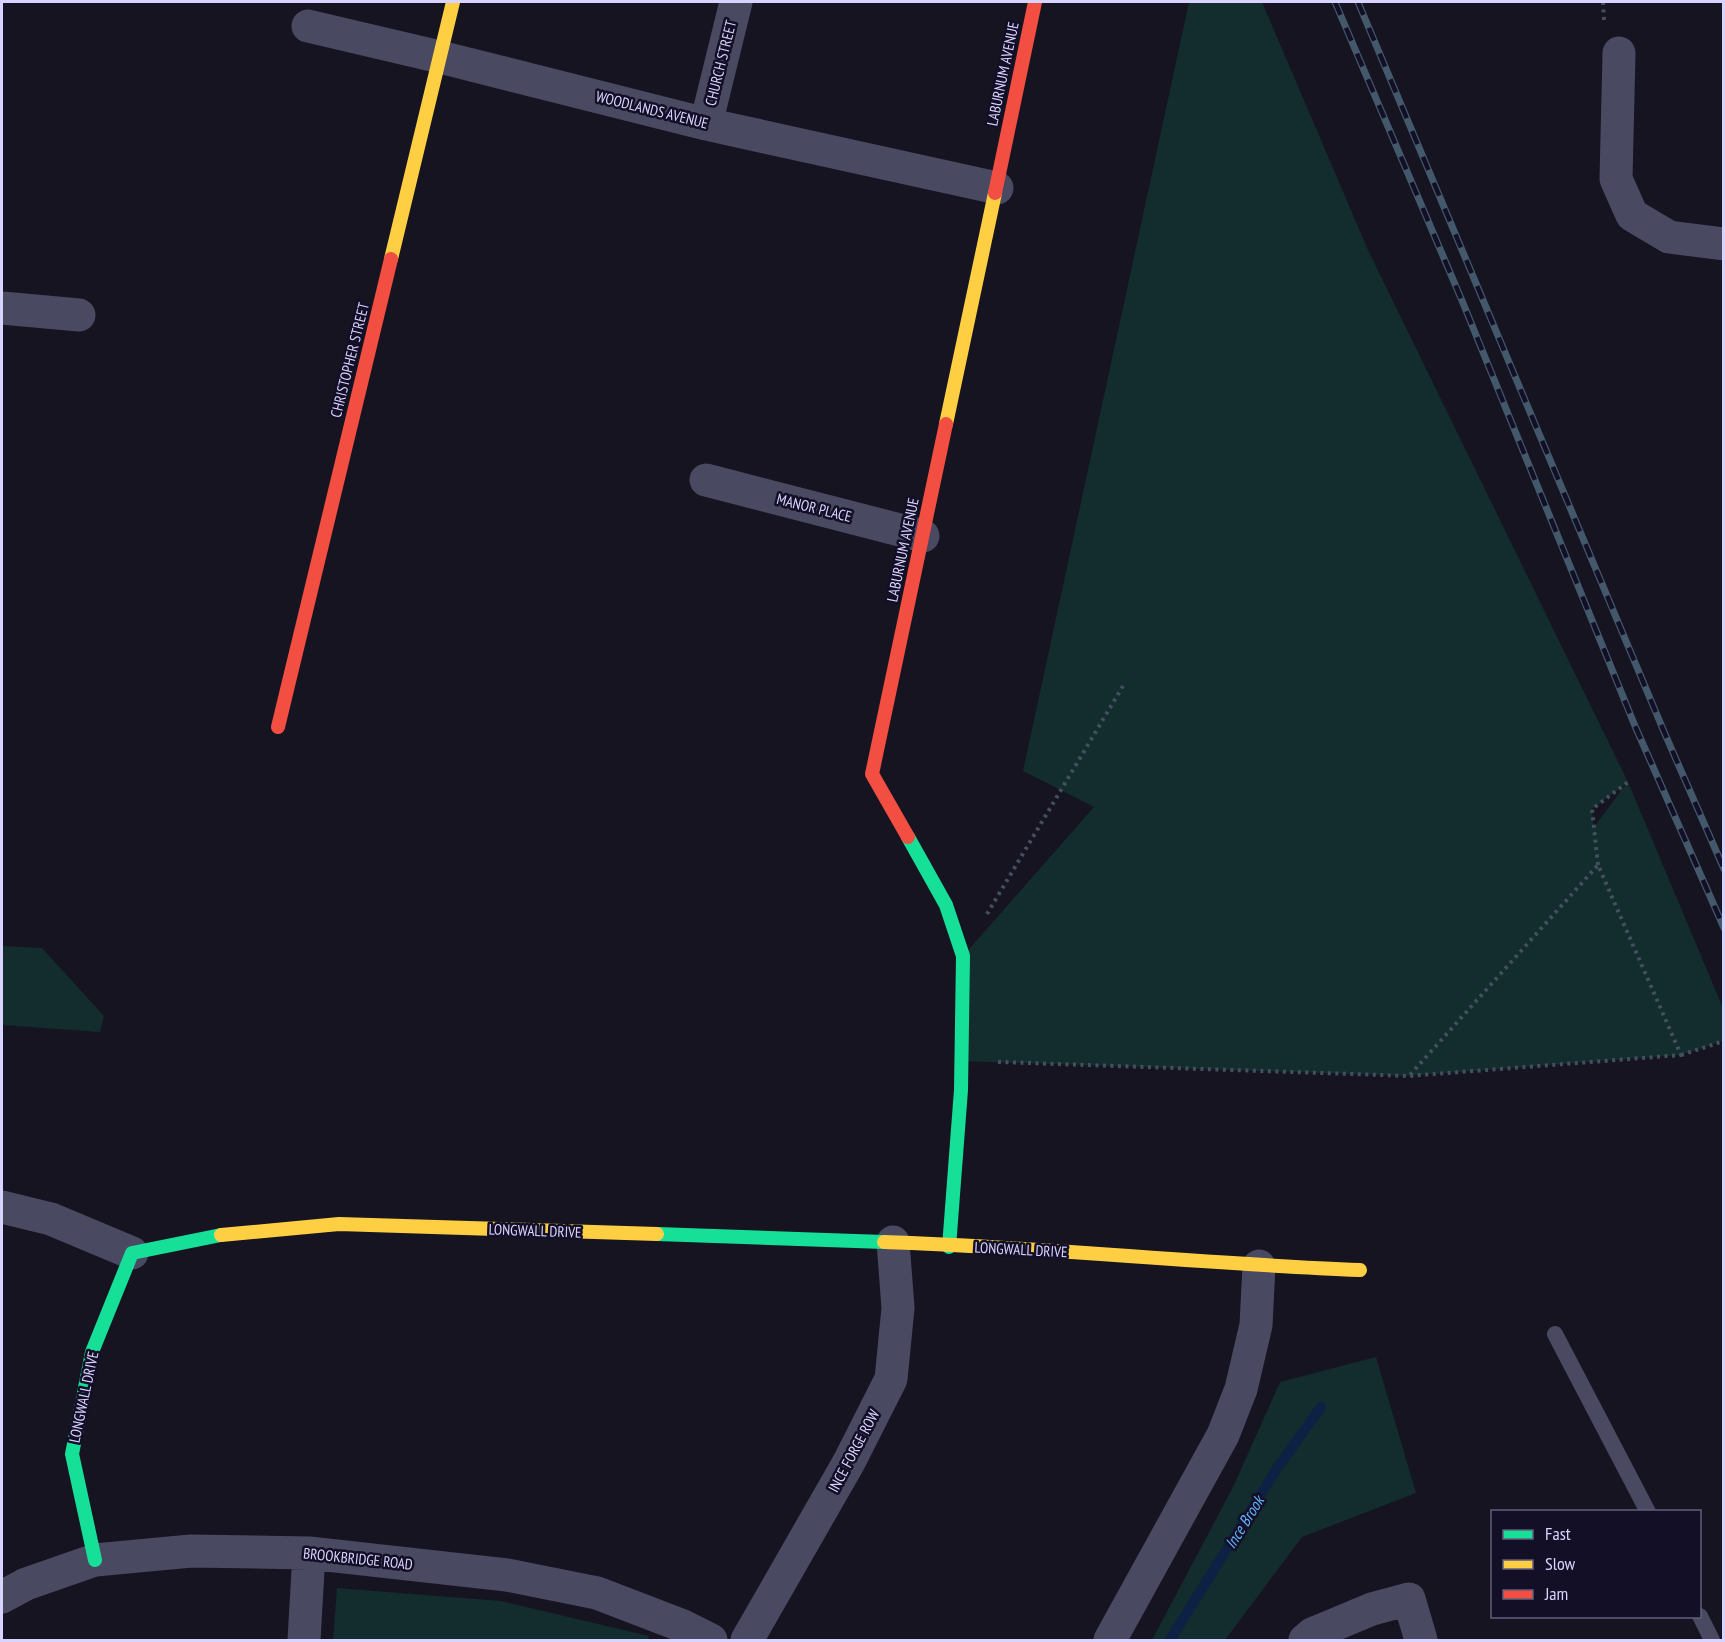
<svg xmlns="http://www.w3.org/2000/svg" width="1725" height="1642" viewBox="0 0 1725 1642" font-family="'PT Sans Narrow',sans-serif">
<style>
.green{fill:#132c2d;fill-rule:evenodd}
.lines{fill:none;stroke-linecap:round;stroke-linejoin:round}
.stream{stroke:#0d2144;stroke-width:10}
.path{stroke:#44505f;stroke-width:4;stroke-dasharray:3 4.5;stroke-linecap:butt}
.lane{stroke:#4a4962;stroke-width:16}
.street{stroke:#4a4962;stroke-width:33}
.fast{stroke:#16e098;stroke-width:14}
.slow{stroke:#ffcf43;stroke-width:14}
.jam{stroke:#f24e42;stroke-width:14}
.rail-casing{stroke:#43596b;stroke-width:7}
.rail{stroke:#130f26;stroke-width:4.5;stroke-dasharray:14;stroke-linecap:butt}
.labels{text-anchor:middle;stroke-width:5;stroke-linejoin:round;paint-order:stroke}
.street-label{font-size:15px;fill:#d9d4ff;stroke:#130f26}
.water-label{font-size:16px;font-style:italic;fill:#62b6ff;stroke:#130f26}
</style>
<rect width="100%" height="100%" fill="#161421"/>
<path class="green" d="M1189 2H1262L1368 250 1628 782 1723 1008V1041L1681 1055 1409 1076 961 1061 963 956 1094 807 1023 771ZM1626 784 1594 827 1592 809Z
M2 946 42 948 104 1016 100 1032 2 1025Z
M1376 1357 1416 1493 1302 1537 1225 1640H1152L1234 1485 1280 1382Z
M337 1588 501 1601 649 1636 647 1640H333Z"/>
<g class="lines">
<path class="stream" d="M1170 1640 1276 1470 1321 1407"/>
<path class="path" d="M1603 2 1604 20
M1598 865 1592 809 1628 782
M987 914 1123 686
M1681 1055 1724 1041
M998 1062 1409 1076 1681 1055 1598 865 1409 1076"/>
<path class="lane" d="M1555 1334 1648 1512
M1700 1616 1712 1640"/>
<path class="street" d="M308 26 440 57 706 124 997 188
M1619 53 1616 179 1632 215 1669 237 1724 244
M706 124 736 2
M2 308 79 315
M706 480 923 536
M2 1207 51 1219 132 1253
M2 1597 26 1584 95 1560 191 1551 309 1553 507 1575 597 1593 683 1626 711 1640
M304 1640 309 1553
M747 1640 849 1462 891 1379 898 1308 893 1242
M1110 1640 1223 1435 1241 1389 1256 1325 1259 1266
M1305 1640 1312 1634 1372 1609 1409 1599 1421 1640"/>
<path class="fast" d="M908 837 946 905 963 956 961 1090 949 1247
M657 1234 884 1242
M95 1560 72 1454 92 1352 132 1253 221 1235"/>
<path class="slow" d="M391 259 453 2
M946 424 995 193
M221 1235 339 1224 657 1234
M884 1242C1043 1247 1201 1264 1360 1270"/>
<path class="jam" d="M995 193 1035 2
M278 727 391 259
M908 837 872 774 946 424"/>
<defs>
<path id="rail" d="M1335 2 1463 303 1635 726 1724 928
M1358 2 1665 734 1724 869"/>
</defs>
<use href="#rail" class="rail-casing"/>
<use href="#rail" class="rail"/>
</g>
<g class="labels">
<g class="street-label">
<text transform="translate(721 63) rotate(-76)" y="5">CHURCH STREET</text>
<text transform="translate(1003 74) rotate(-78)" y="5">LABURNUM AVENUE</text>
<text transform="translate(652 110) rotate(14)" y="5">WOODLANDS AVENUE</text>
<text transform="translate(350 360) rotate(-76)" y="5">CHRISTOPHER STREET</text>
<text transform="translate(814 508) rotate(14)" y="5">MANOR PLACE</text>
<text transform="translate(903 550) rotate(-78)" y="5">LABURNUM AVENUE</text>
<text transform="translate(535 1231) rotate(2)" y="5">LONGWALL DRIVE</text>
<text transform="translate(1021 1250) rotate(3)" y="5">LONGWALL DRIVE</text>
<text transform="translate(84 1397) rotate(-78)" y="5">LONGWALL DRIVE</text>
<text transform="translate(854 1451) rotate(-62)" y="5">INCE FORGE ROW</text>
<text transform="translate(358 1559) rotate(6)" y="5">BROOKBRIDGE ROAD</text>
</g>
<g class="water-label">
<text transform="translate(1244 1522) rotate(-58)" y="6">Ince Brook</text>
</g>
</g>
<rect width="1725" height="1642" fill="none" stroke="#d9d4ff" stroke-width="6"/>
<rect x="1491" y="1510" width="210" height="108" fill="#130f26" stroke="#625e7d" stroke-width="1.5"/>
<rect x="1503" y="1530" width="30" height="9" fill="#16e098" stroke="#625e7d" stroke-width="1.5"/>
<text x="1545" y="1540" font-size="18" fill="#d9d4ff">Fast</text>
<rect x="1503" y="1560" width="30" height="9" fill="#ffcf43" stroke="#625e7d" stroke-width="1.5"/>
<text x="1545" y="1570" font-size="18" fill="#d9d4ff">Slow</text>
<rect x="1503" y="1590" width="30" height="9" fill="#f24e42" stroke="#625e7d" stroke-width="1.5"/>
<text x="1545" y="1600" font-size="18" fill="#d9d4ff">Jam</text>
</svg>
